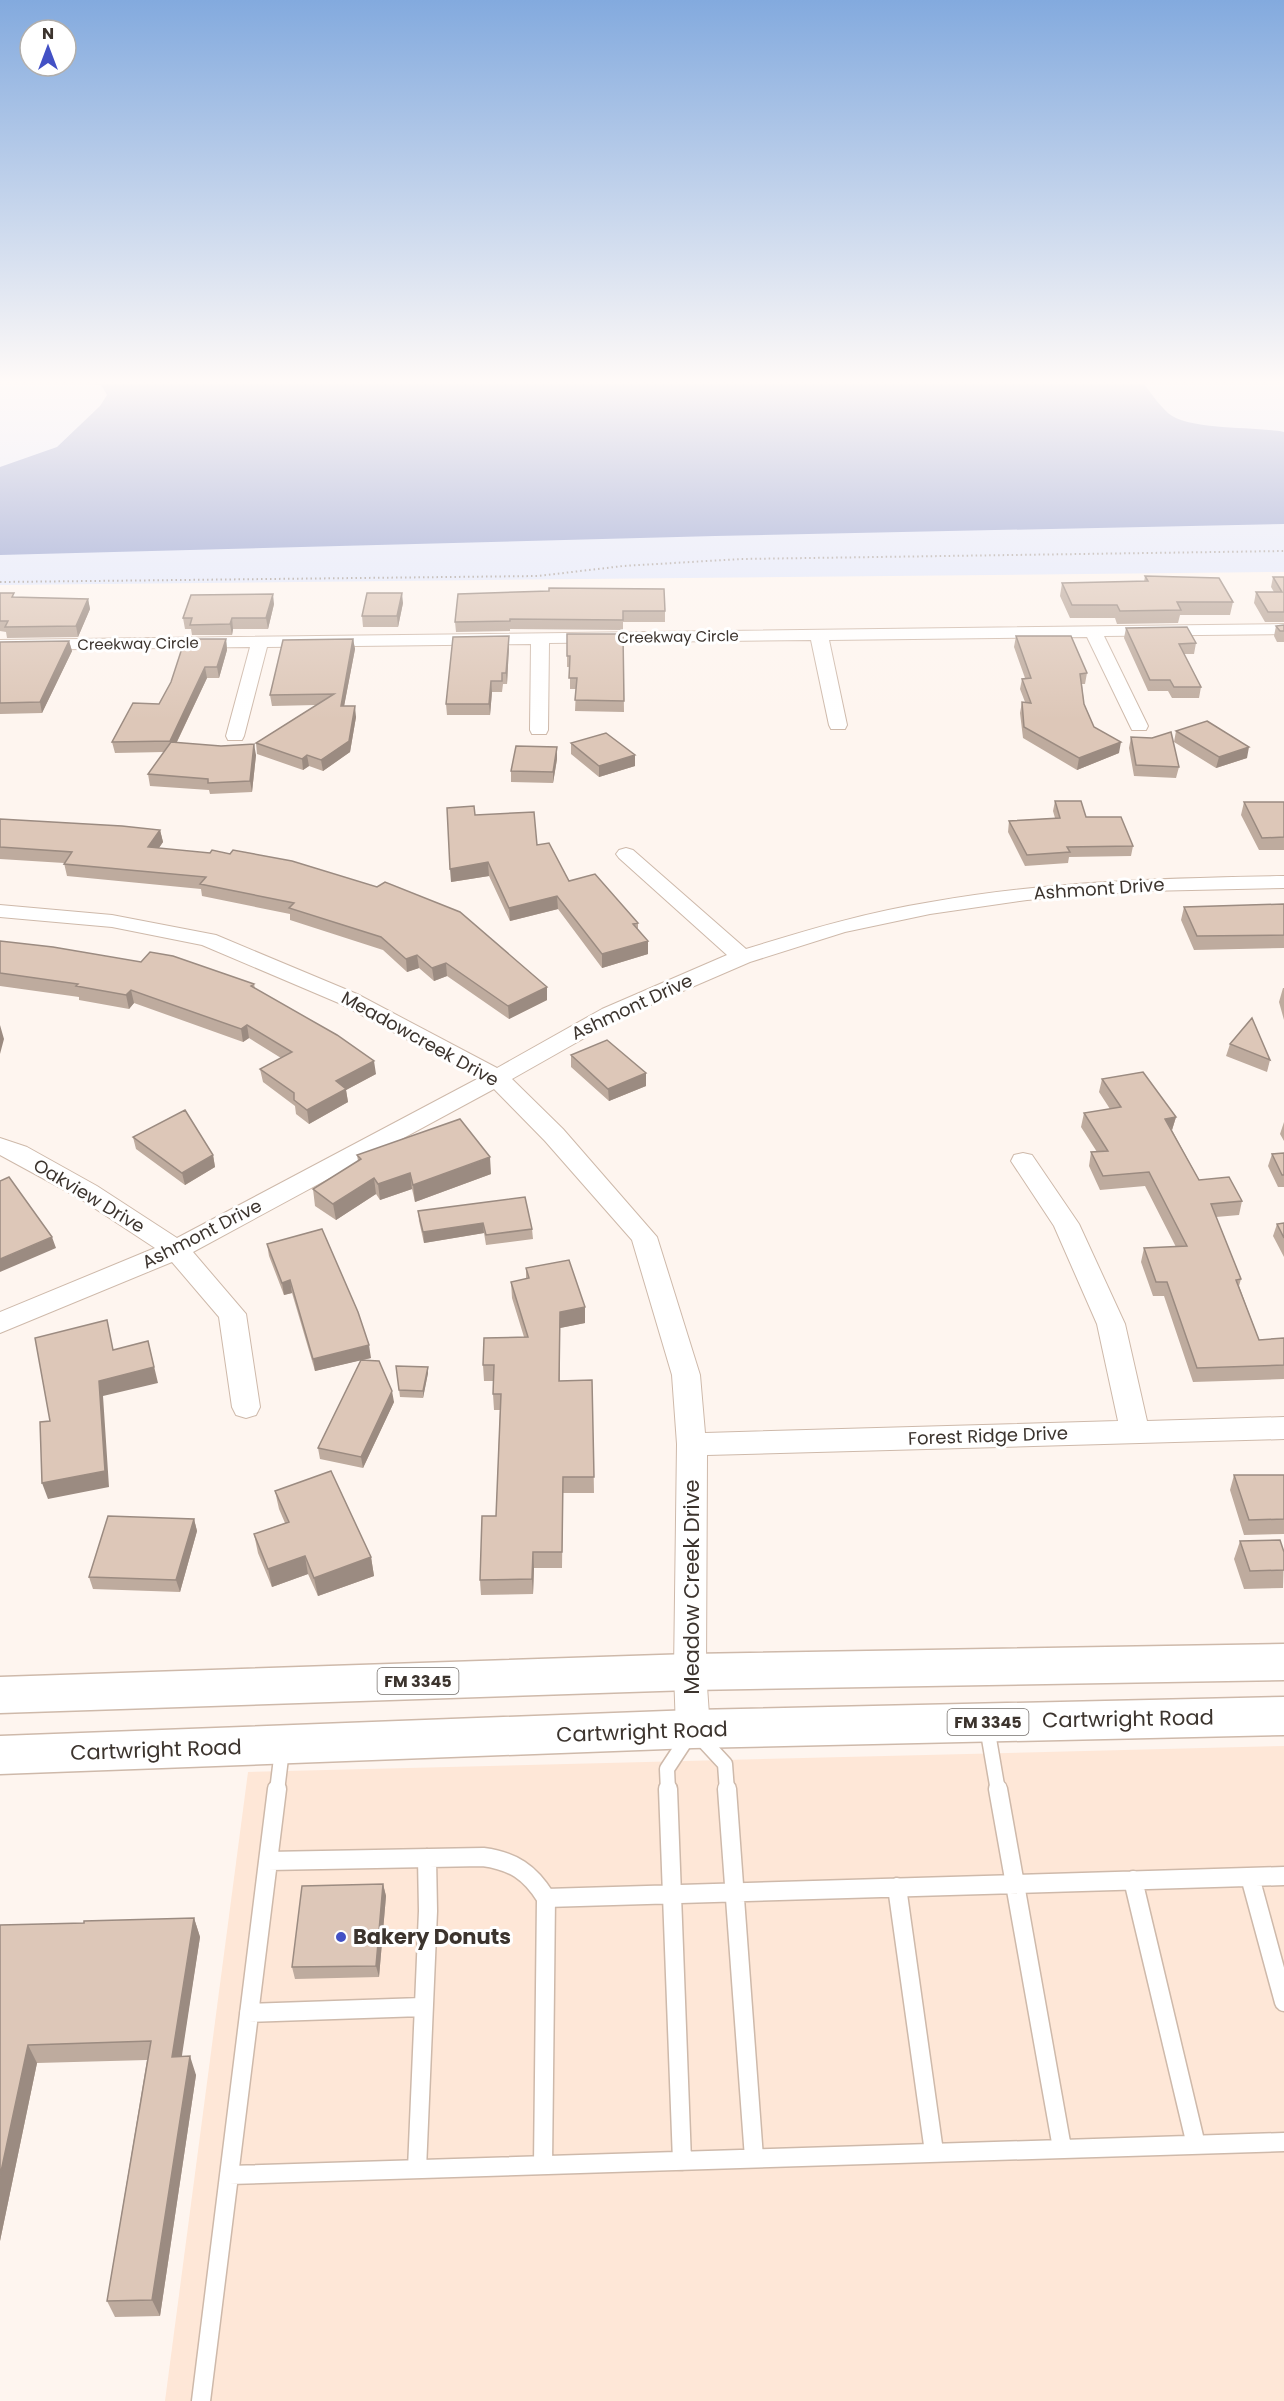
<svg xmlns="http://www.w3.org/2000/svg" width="1284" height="2401" viewBox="0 0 1284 2401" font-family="Poppins,sans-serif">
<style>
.built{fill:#fee7d7}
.green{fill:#e2e8fc}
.water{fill:#8c9ace}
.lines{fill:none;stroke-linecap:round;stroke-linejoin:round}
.service-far1-casing{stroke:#ceb9aa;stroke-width:17}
.service-casing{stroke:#ceb9aa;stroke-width:21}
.minor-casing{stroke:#ceb9aa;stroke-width:2}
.primary-casing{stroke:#ceb9aa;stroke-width:3}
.path{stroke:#a39a94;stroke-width:2;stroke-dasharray:1.5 3;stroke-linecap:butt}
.service-far1{stroke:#fff;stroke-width:14}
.service{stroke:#fff;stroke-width:18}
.minor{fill:#fff;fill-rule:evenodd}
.primary{fill:#fff;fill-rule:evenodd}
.wall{fill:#beab9e}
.shaded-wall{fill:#9b8b81}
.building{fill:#ddc7b8;stroke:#9b8b81;stroke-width:1.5}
.poi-dot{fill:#4351c5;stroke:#fff;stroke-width:2}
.labels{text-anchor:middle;stroke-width:6;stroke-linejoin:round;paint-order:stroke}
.far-street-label{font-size:15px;fill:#3c342e;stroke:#fff}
.shield{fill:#fff;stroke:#76716d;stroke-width:1.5}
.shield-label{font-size:16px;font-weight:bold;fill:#3c342e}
.street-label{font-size:18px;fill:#3c342e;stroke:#fff}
.near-street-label{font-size:21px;fill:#3c342e;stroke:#fff}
.near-poi-label{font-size:21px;font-weight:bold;fill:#3c342e;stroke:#fff;text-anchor:start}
</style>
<rect width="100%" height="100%" fill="#fef5ef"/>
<path class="built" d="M1284 1746V2401H165L248 1772Z"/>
<path class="green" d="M0 384H1284V572L0 585Z"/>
<path class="water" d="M91 384H1144C1151 393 1159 405 1168 413 1189 431 1255 426 1284 432V524L715 536 0 555V467L57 447 100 406 107 395 101 385Z"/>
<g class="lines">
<defs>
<path id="service-far1" d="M987 1727 998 1791
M700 1737 725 1764 727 1791
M277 1791 282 1750
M668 1791 667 1769 688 1737"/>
<path id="service" d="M668 1789 682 2161
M727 1789 754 2158
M998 1789 1062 2148
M268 1861 483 1857C513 1861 530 1872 546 1898L1284 1876
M1250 1877 1284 2002
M1133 1880 1196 2145
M897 1887 934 2152
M249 2013 422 2007
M543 2165 546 1898
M417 2169 428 1911 427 1858
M229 2175 1284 2142
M201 2401 277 1789"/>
<path id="minor" d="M1284 624V634L1104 636 1148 726 1146 730H1132L1130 726 1087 637 829 640 847 725 845 729H831L829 725 811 640 549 643 548 730 546 734H532L530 730 531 644 267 647 244 736 242 740H228L226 736 250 647 0 650V640Z
M626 848 633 850 746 949C807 930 868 912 931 902 1048 881 1166 878 1284 876V888L1145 891 1027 900 930 914 845 932 750 962 618 1019 512 1079 563 1129 657 1237 700 1375 705 1433 1118 1421 1097 1324 1054 1226 1011 1161 1014 1155 1023 1153 1032 1155 1079 1224 1125 1324 1147 1421 1284 1417V1439L707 1455 706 1672 710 1729 705 1739 693 1744 681 1739 676 1729 674 1672 677 1444 672 1375 632 1240 545 1141 494 1089 193 1252 246 1314 260 1407 256 1415 246 1418 236 1415 232 1407 219 1317 172 1262 0 1333V1312L155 1248 79 1198 0 1155V1138L27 1147 97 1186 177 1238 479 1078 341 1004 202 945 112 927 0 917V905L112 915 216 935 357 994 497 1068 602 1009 727 955 619 858 616 854 619 850Z"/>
<path id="primary" d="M1284 1644V1680L690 1690 0 1713V1677L690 1654Z
M1284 1697V1735L693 1748 0 1774V1736L693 1710Z"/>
</defs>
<use href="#service-far1" class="service-far1-casing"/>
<use href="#service" class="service-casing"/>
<use href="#minor" class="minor-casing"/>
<use href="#primary" class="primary-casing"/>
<path class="path" d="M0 582 538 576 623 566 741 559 1284 551"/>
<use href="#service-far1" class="service-far1"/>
<use href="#service" class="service"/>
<use href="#minor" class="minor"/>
<use href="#primary" class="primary"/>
</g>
<path class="wall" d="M1145 576 1233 602 1230 615H1180L1178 623 1117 624 1115 618H1070L1060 596 1062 583 1144 582Z
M1273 577H1284V622H1265L1254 603 1256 592H1274L1271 587Z
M0 593 15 597 88 599 90 609 78 637 7 638 6 632 0 631Z
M458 594 665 611V622H623V630L510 629V631L456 632 455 622Z
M403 603 398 627H363L362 616Z
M274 604 268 629H233L232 635H192L191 629H185L183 618Z
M1284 625V642H1277L1274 636 1276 626Z
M1126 628 1196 643 1194 654H1184L1201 687 1199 698H1172L1168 691H1148L1124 638Z
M623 634 624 712 575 711 576 689H570V667H567V656Z
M509 636V646L507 684H503L502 692H492L490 715H447L446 704Z
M1016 636 1087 673 1085 684H1082L1084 704 1094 727 1119 753 1077 770 1023 738 1020 713 1022 702H1025L1020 689 1022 679 1025 678 1014 647Z
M226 639 227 650 219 678H207L177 742 256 755 252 792 210 794 209 790 150 786 148 774 164 752 115 753 112 742 159 704Z
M353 639 355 649 344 706 356 717 350 752 323 771 309 766 303 770 257 754 256 743 316 705 272 706 270 695Z
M69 641 72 651 42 713 0 714V642Z
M1176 731 1247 758 1216 768 1174 742Z
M1131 737 1179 767 1176 778 1134 776 1129 748Z
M571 743 635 766 599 777 571 754Z
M557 759 553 783 511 782V771Z
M1055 801 1133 846 1131 856 1069 857 1068 863 1025 866 1008 832 1009 821 1055 818 1053 811Z
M1244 802H1284V850H1259L1241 815Z
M475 815 537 845 569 881 638 923V929L648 954 602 968 558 909 510 921 489 876 451 882Z
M0 819 160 830 163 842 159 848 547 987V1000L509 1019 447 976 434 981 419 968 407 972 383 950 290 920V914L202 896 201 889 67 876 64 863 0 859Z
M1284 904V948L1194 950 1181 920 1184 907Z
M0 941 254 984 255 988 376 1074 346 1090 348 1102 309 1124 296 1114 295 1106 263 1082 260 1069 281 1058 249 1038 243 1042 134 1003 129 1009 79 1000V997L0 986Z
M1283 988H1284V1020L1279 1002Z
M1230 1044 1270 1060 1267 1072 1226 1056Z
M571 1055 646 1073V1086L609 1101 571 1067Z
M1102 1079 1176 1117 1172 1130 1199 1180 1242 1201 1239 1215 1216 1217 1241 1279 1239 1286 1259 1340 1284 1338V1379L1193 1382 1164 1296H1153L1141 1262 1144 1248 1176 1247 1145 1186 1100 1190 1089 1166 1091 1152H1097L1081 1127 1084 1113 1110 1109 1099 1092Z
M1284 1122V1141L1280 1134Z
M133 1137 213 1155 215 1167 185 1185 136 1149Z
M1284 1153V1187H1278L1268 1166 1272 1154Z
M357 1155 491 1174 415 1202 412 1189 380 1200 376 1194 336 1220 315 1206 313 1189 358 1161Z
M418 1211 532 1229 533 1239 486 1245 484 1233 424 1243 419 1221Z
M1284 1223V1257L1273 1236 1277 1224Z
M267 1244 371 1358 362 1360 394 1402 363 1468 320 1459 318 1448 361 1360 315 1371 292 1293 284 1295 269 1256Z
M526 1268 585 1323 560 1328V1381L592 1380 594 1493H563L562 1568H534L533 1594 481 1595 480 1580 496 1516 500 1410H494L493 1394 494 1381H484L483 1365 524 1337 512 1298 511 1282 526 1279Z
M396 1366 428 1373 423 1398 400 1397Z
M1234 1475H1284V1534L1244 1535 1230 1490Z
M275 1491 371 1557 374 1576 318 1596 308 1574 272 1587 258 1553 254 1534 285 1523 279 1509Z
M194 1519 197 1531 180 1592 93 1589 89 1577Z
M1240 1541 1284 1552 1283 1588 1244 1589 1234 1559Z
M383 1884 386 1896 379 1977 295 1979 292 1967Z
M194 1918 200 1937 181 2057 196 2075 160 2316 115 2317 107 2301 147 2060 37 2063 0 2241V1925L84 1923Z"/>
<path class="shaded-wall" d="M402 593 403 603 398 627 397 616Z
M273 594 274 604 268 629 266 618Z
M88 599 90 609 78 637 76 626Z
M232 618 233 629 232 635 230 624Z
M509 636V646L507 684 506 673Z
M226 639 227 650 219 678 217 667Z
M353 639 355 649 342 717 341 706Z
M69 641 72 651 42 713 40 702Z
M205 667 207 678 172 752 170 741Z
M491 681 492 692 490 715 489 704Z
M355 706 356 717 350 752 323 771 321 760Z
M1121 742 1119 753 1077 770 1079 758Z
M254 744 256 755 252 792 250 781Z
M557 747V759L553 783V772Z
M1249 747 1247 758 1216 768 1219 757Z
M307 755 309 766 303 770 302 759Z
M635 755V766L599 777V766Z
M160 830 163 842 151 859 148 847Z
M488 862 489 876 451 882 450 869Z
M557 896 558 909 510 921 509 908Z
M648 941V954L602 968V954Z
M417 955 419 968 407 972 406 959Z
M446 963 447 976 434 981 432 968Z
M547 987V1000L509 1019 508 1006Z
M131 990 134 1003 129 1009 126 995Z
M0 1025 4 1039 0 1054Z
M247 1025 249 1038 243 1042 241 1029Z
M374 1061 376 1074 346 1090 348 1102 309 1124 307 1110 336 1081Z
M646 1073V1086L609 1101 608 1089Z
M1176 1117 1172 1130 1165 1119Z
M213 1155 215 1167 185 1185 182 1173Z
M490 1157 491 1174 415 1202 413 1185Z
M410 1173 412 1189 380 1200 378 1184Z
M374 1178 376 1194 336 1220 333 1204Z
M483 1223 484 1233 424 1243 423 1232Z
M52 1237 56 1248 0 1272V1259Z
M290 1280 292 1293 284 1295 282 1283Z
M585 1307V1323L560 1328V1397V1312Z
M148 1341 158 1383 103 1396 109 1487 48 1499 42 1483 99 1381Z
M369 1345 371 1358 315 1371 313 1359Z
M428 1367V1373L423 1398V1391Z
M392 1391 394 1402 363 1468 361 1457Z
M194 1519 197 1531 180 1592 176 1580Z
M533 1552 534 1568 533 1594 532 1579Z
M305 1556 308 1574 272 1587 268 1569Z
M371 1557 374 1576 318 1596 314 1578Z
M383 1884 386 1896 379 1977 376 1966Z
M194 1918 200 1937 179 2075 172 2057Z
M28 2045 37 2063 0 2241V2176Z
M190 2056 196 2075 160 2316 152 2300Z"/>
<path class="building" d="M1145 576 1219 578 1233 602H1177L1181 610 1120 611 1117 605H1072L1062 583 1148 581Z
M1273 577H1284V612H1268L1256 592H1282Z
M549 588 664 589 665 611H623V620L510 619V621L455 622 458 594 549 591Z
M0 593H14L12 597 88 599 76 626 5 627 8 621H0Z
M367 593H402L397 616H362Z
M273 594 266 618H232L230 624 190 625 192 618H183L191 595Z
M1284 625V631H1280L1276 626Z
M1187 627 1196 643 1179 644 1201 687H1174L1170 680H1150L1126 628Z
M567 634H623L624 701 575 700 577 678H569L570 656H567Z
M509 636 506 673H502V681H491L489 704H446L453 637Z
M1016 636H1071L1087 673 1080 674 1084 704 1094 727 1121 742 1079 758 1024 727 1022 702 1031 703 1022 679 1031 678Z
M185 639H226L217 667H205L170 741 112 742 133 703 159 704 171 682Z
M353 639 341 706H355L349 741 321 760 307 755 302 759 256 743 334 694 270 695 283 640Z
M69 641 40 702 0 703V642Z
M1207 721 1249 747 1219 757 1176 731Z
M1171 732 1179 767 1136 765 1131 737 1152 738Z
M606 733 635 755 599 766 571 743Z
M171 742 221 746 254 744 250 781 208 783V779L148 774Z
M516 746 557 747 553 772 511 771Z
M1055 801H1081L1086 817H1121L1133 846 1067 847 1070 852 1027 855 1009 821 1060 818Z
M1244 802H1284V837L1262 838Z
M474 806 475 815 534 812 537 845 549 843 569 881 595 874 638 923 633 924 648 941 602 954 557 896 509 908 488 862 450 869 447 808Z
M0 819 122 826 160 830 148 847 210 853 212 850 230 854 233 850 292 861 377 887 385 882 460 912 547 987 508 1006 446 963 432 968 417 955 406 959 381 937 289 908 294 903 200 884 206 877 64 864 72 852 0 847Z
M1284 904V935L1197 936 1184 907Z
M0 941 53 947 141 962 150 952 173 956 254 984 251 986 337 1035 374 1061 336 1081 346 1089 307 1110 294 1100V1093L260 1069 292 1052 247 1025 241 1029 131 990 126 995 76 986 78 984 0 973Z
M1252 1018 1270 1060 1230 1044Z
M607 1040 646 1073 608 1089 571 1055Z
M1143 1072 1176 1117 1165 1119 1199 1180 1229 1177 1242 1201 1211 1204 1241 1279 1236 1280 1259 1340 1284 1338V1365L1197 1368 1167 1282H1156L1144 1248 1187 1246 1149 1172 1103 1176 1091 1152 1108 1151 1084 1113 1121 1107 1102 1079Z
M185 1110 213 1155 182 1173 133 1137Z
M460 1119 490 1157 413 1185 410 1173 378 1184 374 1178 333 1204 313 1189 361 1159 357 1155Z
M1284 1153V1175H1282L1272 1154Z
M9 1177 52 1237 0 1259V1181Z
M525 1197 532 1229 486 1235 483 1223 423 1232 418 1211Z
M1284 1223V1238L1277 1224Z
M322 1229 358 1312 369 1345 313 1359 290 1280 282 1283 267 1244Z
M569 1260 585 1307 560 1312 559 1381 592 1380 594 1477H563L562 1552H533L532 1579 480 1580 482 1516H496L501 1394H493L494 1365H483L484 1338 528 1337 511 1282 529 1278 526 1268Z
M107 1320 113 1350 148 1341 154 1367 99 1381 105 1471 42 1483 40 1422 50 1421 35 1338Z
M361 1360 379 1361 392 1391 361 1457 318 1448Z
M396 1366 428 1367 423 1391 399 1390Z
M331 1471 371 1557 314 1578 305 1556 268 1569 254 1534 289 1522 275 1491Z
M1234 1475H1284V1519L1249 1520Z
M108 1516 194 1519 176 1580 89 1577Z
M1280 1540 1284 1552V1570L1250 1571 1240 1541Z
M383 1884 376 1966 292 1967 302 1886Z
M194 1918 172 2057 190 2056 152 2300 107 2301 151 2041 28 2045 0 2176V1925L84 1923V1921Z"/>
<linearGradient id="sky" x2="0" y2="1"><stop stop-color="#83aade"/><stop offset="0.53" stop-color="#fffaf8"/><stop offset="1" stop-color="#fffaf8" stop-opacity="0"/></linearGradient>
<rect width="1284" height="720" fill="url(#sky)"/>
<circle class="poi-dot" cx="341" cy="1937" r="6"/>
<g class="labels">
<g class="far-street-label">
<text transform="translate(678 637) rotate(-1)" y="5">Creekway Circle</text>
<text transform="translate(138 644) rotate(-1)" y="5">Creekway Circle</text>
</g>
<g class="shield">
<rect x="377.5" y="1668" width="81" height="26" rx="4.5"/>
<rect x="947.5" y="1709" width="81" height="26" rx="4.5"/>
</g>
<g class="shield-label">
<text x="418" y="1687">FM 3345</text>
<text x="988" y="1728">FM 3345</text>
</g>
<g class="street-label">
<text transform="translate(1099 889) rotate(-4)" y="6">Ashmont Drive</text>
<text transform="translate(632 1007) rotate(-25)" y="6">Ashmont Drive</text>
<text transform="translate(420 1039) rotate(29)" y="6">Meadowcreek Drive</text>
<text transform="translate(89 1196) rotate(31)" y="6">Oakview Drive</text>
<text transform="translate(202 1234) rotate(-27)" y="6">Ashmont Drive</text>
<text transform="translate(988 1436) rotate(-2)" y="6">Forest Ridge Drive</text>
</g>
<g class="near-street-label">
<text transform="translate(692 1587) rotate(-90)" y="7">Meadow Creek Drive</text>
<text transform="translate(1128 1719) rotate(-1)" y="7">Cartwright Road</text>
<text transform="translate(642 1732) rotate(-2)" y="7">Cartwright Road</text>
<text transform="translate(156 1750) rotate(-2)" y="7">Cartwright Road</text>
</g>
<g class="near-poi-label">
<text x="353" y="1944">Bakery Donuts</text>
</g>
</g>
<g transform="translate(48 48)"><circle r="28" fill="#ffffff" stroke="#b1aeab" stroke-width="1.5"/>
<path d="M0-4.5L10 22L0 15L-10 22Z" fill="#4351c5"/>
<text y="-9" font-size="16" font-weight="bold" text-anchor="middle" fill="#3c342e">N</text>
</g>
</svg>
